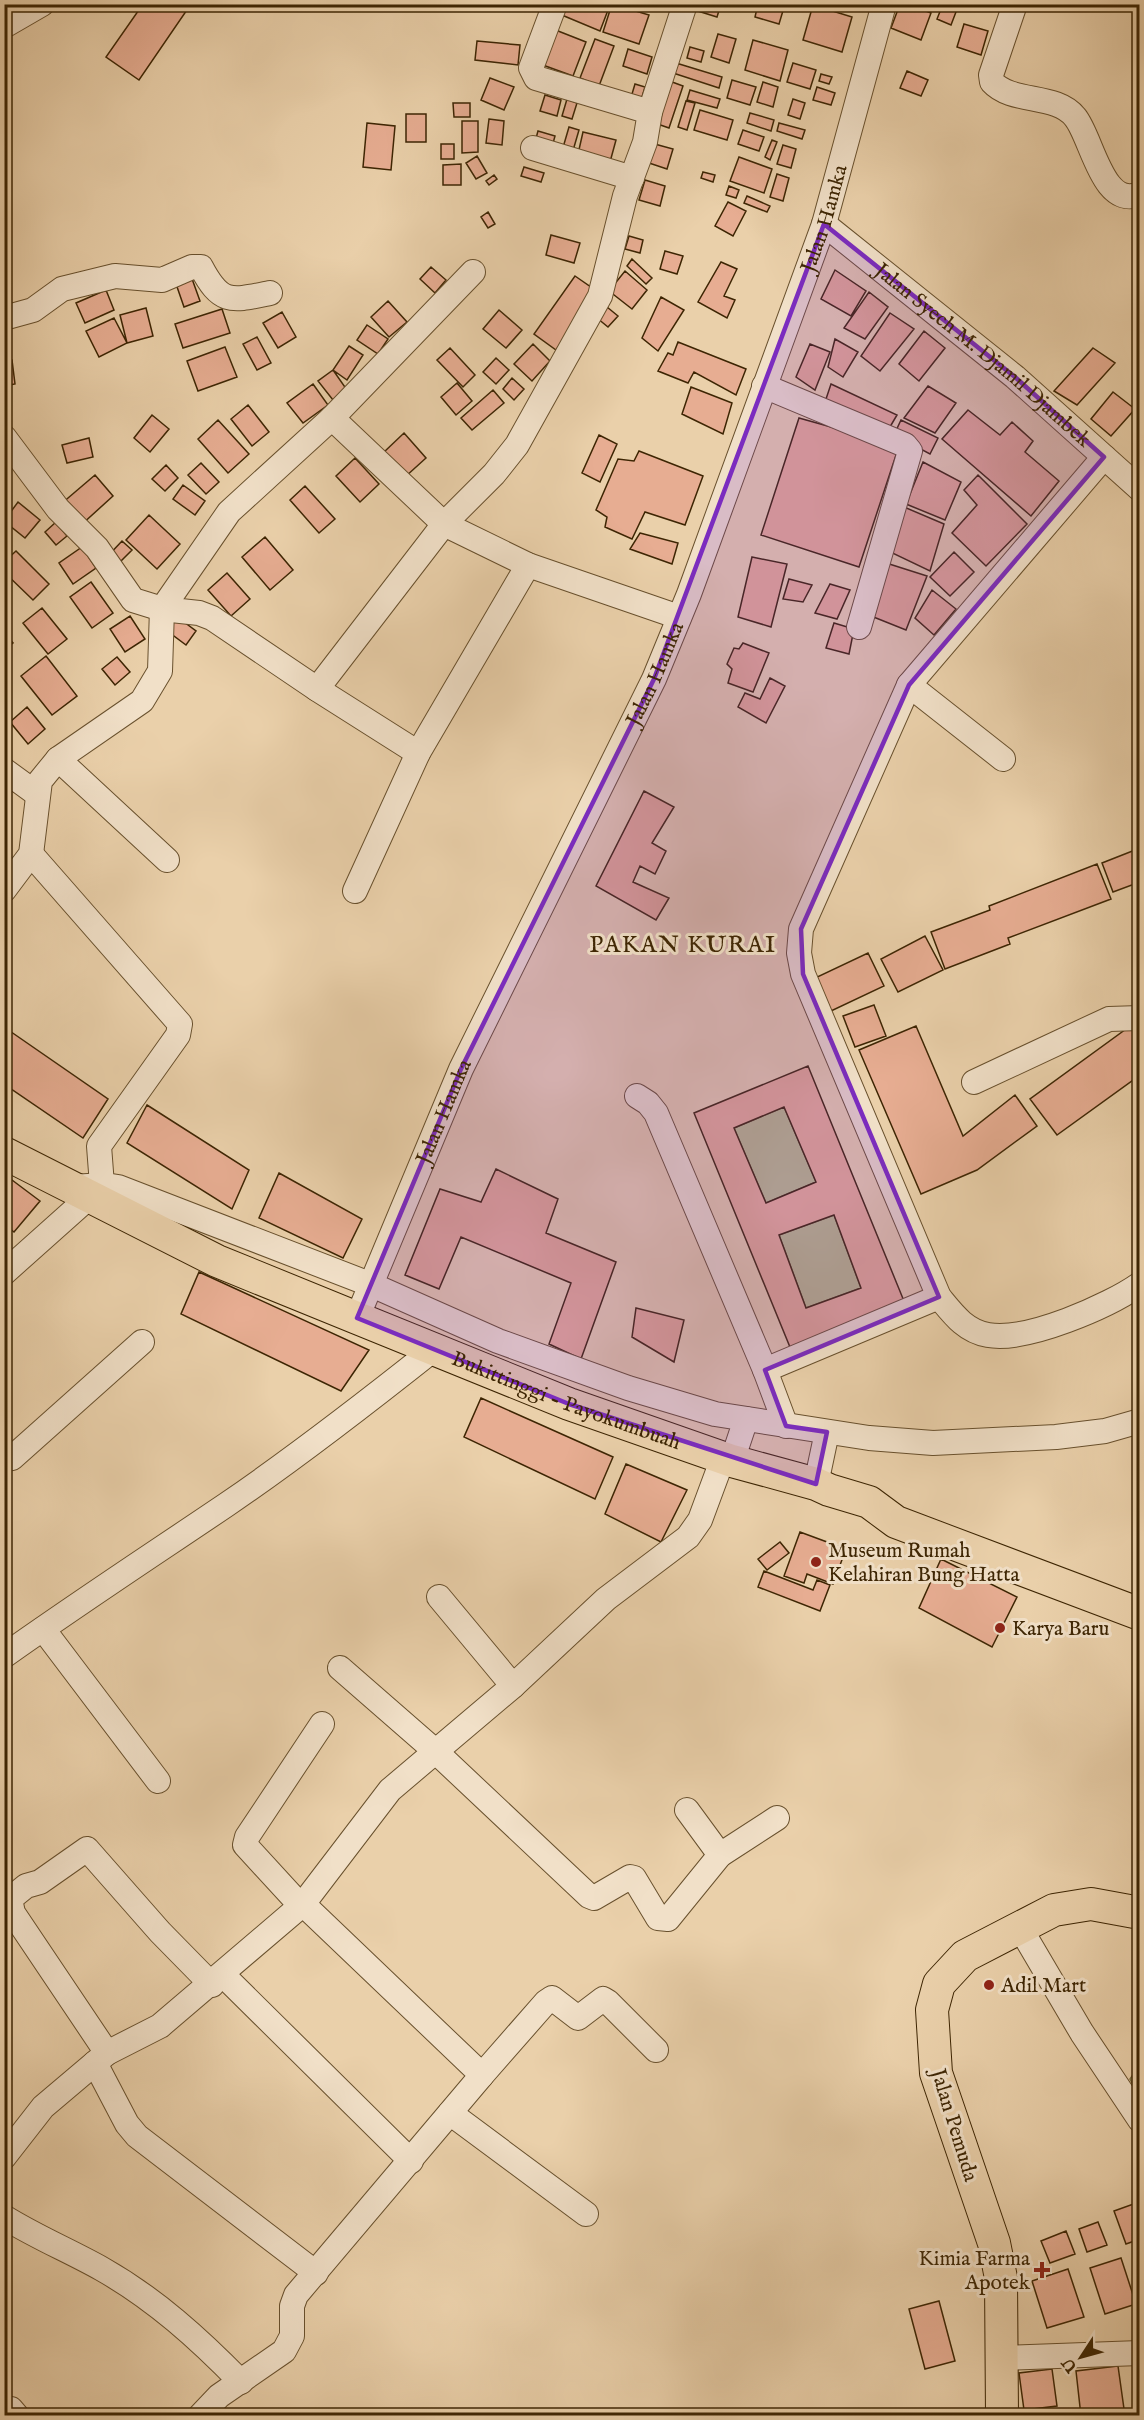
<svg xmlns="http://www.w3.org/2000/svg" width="1144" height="2420" viewBox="0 0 1144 2420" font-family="'IM FELL English',serif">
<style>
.green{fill:#baba86;stroke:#7c7044;stroke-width:1.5}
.building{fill:#e7ad92;stroke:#3d2503;stroke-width:1.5;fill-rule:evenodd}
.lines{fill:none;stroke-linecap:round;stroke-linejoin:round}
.minor-casing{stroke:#68502d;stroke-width:26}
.major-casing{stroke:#3d2503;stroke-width:34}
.minor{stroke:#f1e0c8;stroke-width:24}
.major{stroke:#ead0aa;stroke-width:32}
.marked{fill:#7b2cbf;fill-opacity:0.2;stroke:#7b2cbf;stroke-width:4.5;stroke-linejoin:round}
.poi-dot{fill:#8f2418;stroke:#f1e0c8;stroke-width:2}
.labels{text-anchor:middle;stroke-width:6;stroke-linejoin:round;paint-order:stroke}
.street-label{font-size:21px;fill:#3d2503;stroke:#f1e0c8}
.poi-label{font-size:21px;fill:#3d2503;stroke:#f1e0c8;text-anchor:start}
.quarter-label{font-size:24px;letter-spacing:1.5px;fill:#3d2503;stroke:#f1e0c8}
</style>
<rect width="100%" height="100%" fill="#ead0aa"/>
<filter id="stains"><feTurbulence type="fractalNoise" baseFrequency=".00333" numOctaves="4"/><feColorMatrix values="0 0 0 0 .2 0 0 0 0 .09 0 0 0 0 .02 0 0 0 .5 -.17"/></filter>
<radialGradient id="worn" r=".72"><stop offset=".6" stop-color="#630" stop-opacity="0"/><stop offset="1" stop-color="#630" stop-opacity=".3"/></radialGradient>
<path class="green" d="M784 1107 816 1182 766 1203 734 1128Z
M834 1215 861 1288 806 1308 779 1235Z
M1139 2066V2096L1130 2079Z"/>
<path class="building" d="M143 4H191L139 80 106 57Z
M560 4H596L608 10 600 31 557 13Z
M612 4 649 15 639 44 603 32Z
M689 4H721L717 17 688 8Z
M758 4H785L779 24 755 17Z
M900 4H908L931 13 921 40 891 28Z
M943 4H959L951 25 937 19Z
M813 5 852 17 842 52 803 40Z
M964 24 988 31 981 55 957 47Z
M553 29 586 42 573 76 540 64Z
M718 34 736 39 729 63 711 57Z
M595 39 614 46 599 86 580 78Z
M753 40 788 50 780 81 745 70Z
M477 41 520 45 518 65 475 60Z
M690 47 704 51 701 62 687 58Z
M628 49 652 57 647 74 623 66Z
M676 63 722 77 719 88 673 73Z
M793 63 816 70 810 89 787 82Z
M907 71 928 80 921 96 900 88Z
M821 74 832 77 829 84 819 81Z
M490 78 514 87 504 110 481 100Z
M664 79 683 86 669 128 649 121Z
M732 80 756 87 750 105 727 98Z
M763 82 778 87 773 107 757 102Z
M635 84 645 87 639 107 629 104Z
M817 87 835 93 831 105 813 100Z
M690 90 720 99 717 108 687 100Z
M545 95 561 100 557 116 540 111Z
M567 99 577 103 572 119 562 116Z
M793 99 805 103 800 119 788 115Z
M686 101 695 103 687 130 678 127Z
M453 103H470V117H454Z
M700 110 733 120 727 140 694 130Z
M750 113 774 120 771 131 747 123Z
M406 114H426V142H406Z
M489 119 504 121 502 145 486 143Z
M462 121H478V152L462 153Z
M367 123 395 126 391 170 363 167Z
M779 123 805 130 802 139 777 131Z
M569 127 579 130 572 154 562 151Z
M743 130 764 137 759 151 738 144Z
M538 131 555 136 552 147 535 142Z
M583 132 616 140 610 162 578 154Z
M772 140 777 142 770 160 765 157Z
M651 143 673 149 667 169 646 162Z
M441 144H454V159H441Z
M783 145 796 149 791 168 777 164Z
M477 156 487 173 476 179 466 163Z
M739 157 772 169 764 193 730 181Z
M461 164V185H443V165Z
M524 167 544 173 541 182 521 176Z
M703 172 715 175 713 182 701 178Z
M777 174 789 178 783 201 770 197Z
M494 175 497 179 489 185 486 181Z
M645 180 665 186 660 206 639 200Z
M729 186 739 190 736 198 726 195Z
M747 196 770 206 767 212 744 203Z
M728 202 746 211 733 236 715 226Z
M488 212 495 224 488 228 481 217Z
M551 235 580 243 574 263 546 255Z
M629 236 643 240 640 253 625 249Z
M665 251 683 256 677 274 660 269Z
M632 259 652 278 646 284 627 266Z
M721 262 737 269 724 296 735 300 727 318 698 302Z
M431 267 446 280 435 293 420 279Z
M835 270 866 291 851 316 821 299Z
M625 271 647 290 632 309 609 291Z
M191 276 200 301 184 307 175 281Z
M575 276 598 292 556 350 534 334Z
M106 290 114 310 85 323 76 303Z
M869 292 888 307 865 339 844 328Z
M661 297 684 310 658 351 642 338Z
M388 301 407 322 389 337 371 317Z
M607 307 618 316 608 327 597 318Z
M146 308 153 336 127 343 120 315Z
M222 309 230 333 183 348 175 324Z
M499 310 522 330 506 348 483 329Z
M282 312 296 337 278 348 263 323Z
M890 313 914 329 880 371 861 356Z
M114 318 127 343 99 357 86 331Z
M367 325 388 339 378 354 357 340Z
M924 331 945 348 919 381 899 364Z
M257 337 271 363 257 370 243 344Z
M835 339 858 352 843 377 828 367Z
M678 342 746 369 736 395 694 372 688 383 658 371 668 353 673 355Z
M533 344 550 361 532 381 514 364Z
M810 344 830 352 815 390 796 377Z
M349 346 363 355 347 380 333 370Z
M225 347 237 377 198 391 187 361Z
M450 348 475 375 463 387 437 360Z
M1093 348 1115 363 1077 405 1054 391Z
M496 358 509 370 496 384 483 372Z
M12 360 15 384 4 386V361Z
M333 370 347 390 333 400 318 381Z
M512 378 524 389 514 400 503 389Z
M457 383 472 401 456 415 441 397Z
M313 384 328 405 303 423 287 403Z
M831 384 897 415 887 432 824 405Z
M928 386 956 403 935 433 904 418Z
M691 387 732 403 723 434 682 414Z
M493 390 504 403 472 430 461 418Z
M1113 392 1135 409 1111 436 1091 419Z
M248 405 269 432 252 446 231 419Z
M968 410 1000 435 1012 422 1033 441 1025 452 1059 481 1031 516 942 439Z
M152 415 169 429 150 452 134 438Z
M799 418 899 446 859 567 761 535Z
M218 420 249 454 228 473 198 439Z
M901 420 938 438 930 454 894 435Z
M404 433 426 458 405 477 383 453Z
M599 435 617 444 600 482 582 473Z
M89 438 93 457 67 463 62 445Z
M639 451 703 476 685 525 645 512 632 539 605 527 607 517 596 510 618 459 634 461Z
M355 458 379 484 360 502 336 476Z
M923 462 961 482 945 520 906 504Z
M201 463 219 482 206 494 188 475Z
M166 465 178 478 165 491 152 479Z
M95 475 113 496 80 526 61 504Z
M978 475 1027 524 986 566 952 533 977 505 964 490Z
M183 485 205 501 195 515 173 499Z
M305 486 335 519 319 533 290 500Z
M18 502 40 520 25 538 4 521Z
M904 507 944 524 930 571 886 550Z
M149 515 180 544 157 569 126 540Z
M56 522 67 536 56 545 45 532Z
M640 533 678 543 672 564 630 549Z
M265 537 293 570 270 590 242 557Z
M122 541 132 550 115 567 106 558Z
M82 547 96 568 73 584 59 563Z
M16 551 49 584 33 600 4 572V562Z
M954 552 974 572 950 596 930 577Z
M752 557 787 564 771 627 738 617Z
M883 562 927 576 906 630 871 616Z
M227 573 250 599 231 616 208 590Z
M789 579 812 585 803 602 783 599Z
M91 582 113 613 92 628 70 597Z
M830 584 850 590 837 619 815 613Z
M932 590 956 609 934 635 915 618Z
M4 601 11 608 4 613Z
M42 608 67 639 48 654 23 623Z
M130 616 145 639 125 652 110 629Z
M176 616 196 631 186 645 166 630Z
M834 623 854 629 849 654 826 648Z
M4 633 13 643 4 650Z
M743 643 769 653 753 692 728 683 732 669 727 664 734 648 739 649Z
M46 656 77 696 52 715 21 676Z
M117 657 130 672 115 685 102 669Z
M770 678 785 686 766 723 738 707 745 693 760 699Z
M27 707 45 729 28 744 10 722Z
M644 791 674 807 652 843 666 851 655 874 640 866 633 882 669 898 656 920 596 886Z
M1135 850 1140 861V882L1113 892 1102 863Z
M1097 864 1111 899 1008 938 1010 944 945 969 931 932 990 910 989 906Z
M925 936 943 970 898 992 881 959Z
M868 953 884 986 831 1011 815 978Z
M874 1005 886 1036 855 1047 843 1016Z
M1133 1024 1140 1033V1075L1057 1135 1030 1099Z
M916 1026 963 1136 1015 1095 1037 1126 977 1170 921 1194 859 1050Z
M4 1027 108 1099 83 1138 4 1084Z
M808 1066 906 1306 792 1352 694 1113ZM784 1107 816 1182 766 1203 734 1128ZM834 1215 861 1288 806 1308 779 1235Z
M147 1105 249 1170 232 1209 127 1143Z
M496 1169 558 1199 546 1233 616 1262 581 1359 549 1344 571 1283 461 1237 439 1289 405 1275 440 1189 481 1202Z
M279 1173 362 1219 343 1258 259 1218Z
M4 1174 40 1201 14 1232 4 1224Z
M199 1272 369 1350 341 1391 181 1314Z
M636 1308 684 1320 674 1362 632 1337Z
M481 1398 613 1457 595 1499 464 1437Z
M626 1464 687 1490 661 1542 605 1514Z
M800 1532 846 1549 833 1584 807 1574 804 1583 784 1576Z
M780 1542 789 1553 767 1570 758 1559Z
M941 1559 1017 1597 992 1647 919 1608Z
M764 1571 813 1590 817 1580 830 1585 820 1611 758 1587Z
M1139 2202 1140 2239 1126 2244 1114 2211Z
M1098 2222 1107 2245 1087 2252 1079 2229Z
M1066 2231 1075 2254 1050 2263 1041 2241Z
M1121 2258 1136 2304 1105 2314 1090 2268Z
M1068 2269 1084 2317 1047 2328 1032 2281Z
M939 2301 955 2361 925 2369 909 2309Z
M1118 2366 1125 2416H1081L1076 2371Z
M1052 2369 1057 2406 1024 2410 1019 2373Z"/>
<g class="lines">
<defs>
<g id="minor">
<path d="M1015 4 991 75 992 82C1012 104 1056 93 1075 117 1092 137 1102 210 1140 194"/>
<path d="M4 26 42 4"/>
<path d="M650 112 685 4"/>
<path d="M533 148 632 178"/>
<path id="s1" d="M824 224 1015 377 1140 489"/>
<path d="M4 318 33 310 62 289 115 276 162 280 192 267H201C221 305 231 301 270 293"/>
<path d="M764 386 905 445 910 451 859 627"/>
<path d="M332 418 444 524 528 565 679 617"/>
<path d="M4 437 58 509 97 548 133 600 162 609 199 613 212 618 317 689 418 753"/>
<path d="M1104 457 909 685 801 929 799 953 803 974 939 1297C953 1314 965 1331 988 1335 1027 1342 1109 1306 1140 1284"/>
<path d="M909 685 1003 759"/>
<path d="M317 689 444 524 494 474 517 445 600 296 625 196 645 142 650 112 536 78 531 68 555 4"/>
<path d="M58 759 167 860"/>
<path d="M4 770 37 794"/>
<path d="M31 854 180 1024 178 1035 99 1146 102 1185"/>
<path d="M4 890 31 854 40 781 58 759 142 701 160 671 162 609 229 512 332 418 473 272"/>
<path d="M355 891 418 753 528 565"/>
<path d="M974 1082 1109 1019 1140 1018"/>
<path d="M637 1096 648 1103 656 1113 765 1370 786 1426"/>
<path d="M71 1187 105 1185 118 1187 372 1285 498 1341 628 1388 715 1414 869 1438 933 1443 1056 1437 1105 1431 1140 1421"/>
<path d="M4 1273 88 1198"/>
<path id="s2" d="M357 1318 461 1069 654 679 689 594 824 224 884 4"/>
<path d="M765 1370 939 1297"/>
<path d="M4 1459 12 1458 142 1342"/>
<path d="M732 1461 746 1419"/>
<path d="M816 1484 827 1432"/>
<path d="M439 1597 513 1686"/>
<path d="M43 1629 158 1781"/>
<path d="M4 1656C77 1604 152 1555 226 1505 298 1456 366 1403 434 1349"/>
<path d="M340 1668 434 1750 589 1896 594 1898 630 1877 634 1878 658 1918 668 1919 720 1855 777 1818"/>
<path d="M687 1810 720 1855"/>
<path d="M301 1906 245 1845 247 1837 322 1724"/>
<path d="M1019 1926 1082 2033 1140 2120"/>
<path d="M223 1975 411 2161"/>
<path d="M107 2053 13 1913 10 1899 26 1886 40 1882 87 1849 160 1932 212 1985"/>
<path d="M95 2063 127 2124 137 2136 316 2273"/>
<path d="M482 2075 546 2002 552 1998 578 2018 603 1999 608 2002 656 2050"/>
<path d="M450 2113 586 2214"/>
<path d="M4 2157 43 2107 95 2063 107 2053 160 2026 303 1904"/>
<path d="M4 2217C36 2237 70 2251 102 2269 155 2299 199 2339 241 2382"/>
<path d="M1001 2358 1140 2353"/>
<path d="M11 2409 17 2416"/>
<path d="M200 2416 219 2396 284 2351 292 2336V2306L296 2295 482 2075 303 1904 390 1790 513 1686 606 1599 688 1537 700 1520 723 1458"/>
</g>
<g id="major">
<path id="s3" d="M4 1153 217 1261 357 1318 569 1404 732 1461 816 1484 829 1490 869 1502 896 1522 1140 1614"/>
<path d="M1002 2416 1001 2278 994 2243 936 2073 932 2010 939 1984 965 1956 1054 1910 1091 1904 1140 1913"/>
</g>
</defs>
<use href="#minor" class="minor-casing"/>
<use href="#major" class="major-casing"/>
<use href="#minor" class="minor"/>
<use href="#major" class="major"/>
</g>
<path class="marked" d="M824 224 1015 377 1104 457 909 685 801 929 803 974 939 1297 765 1370 786 1426 827 1432 816 1484 569 1404 357 1318 461 1069 654 679Z"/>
<g class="poi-dot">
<circle cx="816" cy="1562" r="6"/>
<circle cx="1000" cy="1628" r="6"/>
<circle cx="989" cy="1985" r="6"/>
<path d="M1039 2261h6v6h6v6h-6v6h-6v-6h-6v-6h6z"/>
</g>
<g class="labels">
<g class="street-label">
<text dy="7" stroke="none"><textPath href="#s2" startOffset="1196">Jalan Hamka</textPath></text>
<text dy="7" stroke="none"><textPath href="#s1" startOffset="206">Jalan Syech M. Djamil Djambek</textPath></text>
<text dy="7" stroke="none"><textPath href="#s2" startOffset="710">Jalan Hamka</textPath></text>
<text dy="7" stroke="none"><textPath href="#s2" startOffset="224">Jalan Hamka</textPath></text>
<text dy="7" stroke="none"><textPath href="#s3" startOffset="615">Bukittinggi - Payokumbuah</textPath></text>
<text transform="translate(955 2125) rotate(73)" y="7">Jalan Pemuda</text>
</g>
<g class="poi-label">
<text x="828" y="1557">Museum Rumah<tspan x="828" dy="24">Kelahiran Bung Hatta</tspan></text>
<text x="1012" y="1635">Karya Baru</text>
<text x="1001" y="1992">Adil Mart</text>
<text x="1030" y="2265" text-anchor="end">Kimia Farma<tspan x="1030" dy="24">Apotek</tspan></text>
</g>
<g class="quarter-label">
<text x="683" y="952">PAKAN KURAI</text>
</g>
</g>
<rect width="1144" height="2420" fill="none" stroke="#ead0aa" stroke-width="24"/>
<rect x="6" y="6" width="1132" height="2408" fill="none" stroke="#3d2503" stroke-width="3"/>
<rect x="12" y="12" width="1120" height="2396" fill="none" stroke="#3d2503" stroke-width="1.5"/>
<g transform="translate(1081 2357) rotate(234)" stroke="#f1e0c8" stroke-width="4.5" paint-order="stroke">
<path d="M0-4.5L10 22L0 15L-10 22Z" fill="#3d2503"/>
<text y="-9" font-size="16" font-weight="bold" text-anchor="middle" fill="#3d2503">U</text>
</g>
<rect width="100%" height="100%" filter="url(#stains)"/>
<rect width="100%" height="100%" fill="url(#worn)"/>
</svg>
